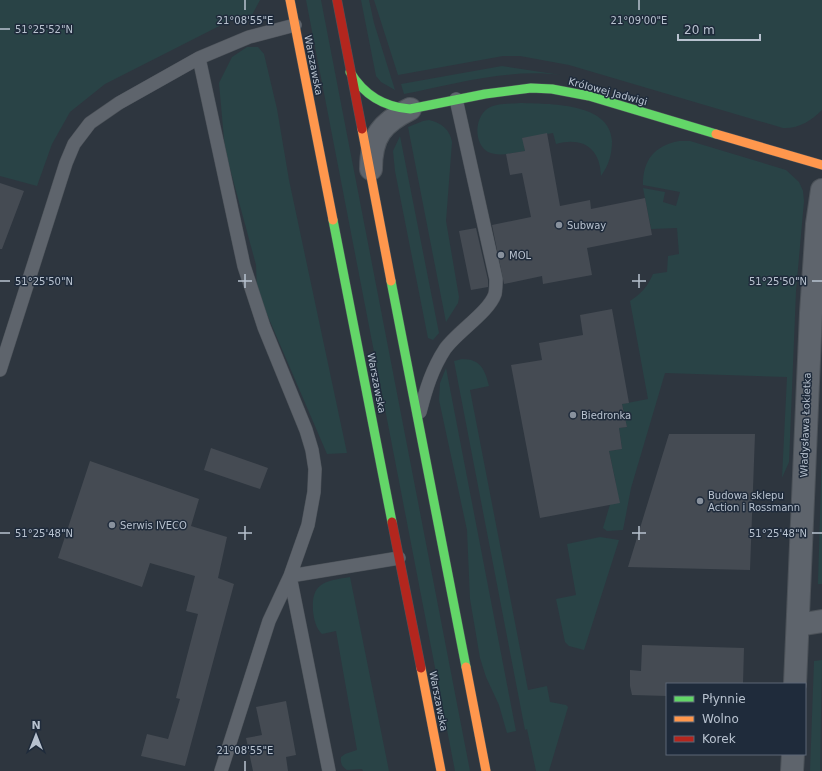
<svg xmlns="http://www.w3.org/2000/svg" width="822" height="771" viewBox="0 0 822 771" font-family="'DejaVu Sans',sans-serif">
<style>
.green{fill:#294346}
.building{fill:#454b53}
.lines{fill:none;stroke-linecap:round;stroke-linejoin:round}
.lane-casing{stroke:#4c5259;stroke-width:14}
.street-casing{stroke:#4c5259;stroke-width:24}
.fast-casing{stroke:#4c5259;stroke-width:10}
.slow-casing{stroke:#4c5259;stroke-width:10}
.jam-casing{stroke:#4c5259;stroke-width:10}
.lane{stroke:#5e646c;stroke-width:13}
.street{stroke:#5e646c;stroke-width:22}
.fast{stroke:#63d668;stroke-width:9}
.slow{stroke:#ff974d;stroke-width:9}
.jam{stroke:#b3261e;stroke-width:9}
.ticks{fill:none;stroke:#b8c2cf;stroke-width:1.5}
.poi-dot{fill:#88919d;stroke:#1f2b3b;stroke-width:1.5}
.labels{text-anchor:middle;stroke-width:3;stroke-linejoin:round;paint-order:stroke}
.street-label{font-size:10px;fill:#b8c2cf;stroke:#1f2b3b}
.poi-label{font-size:10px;fill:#b8c2cf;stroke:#1f2b3b;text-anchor:start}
.ticks-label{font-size:10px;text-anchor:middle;fill:#b8c2cf;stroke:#1f2b3b;stroke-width:3;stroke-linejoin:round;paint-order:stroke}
</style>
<rect width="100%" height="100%" fill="#2e363f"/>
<path class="green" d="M0 0H260L252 15 239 16 105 84 70 112 52 144 37 186 0 176Z
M306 0H321L470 771H455Z
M361 0H369L374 23 395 90 381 82 376 76Z
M374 0H822V110C811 121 798 129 783 128L569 65 520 56H503L398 75Z
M247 47H258L264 54 277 109 289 180 347 453 327 454 257 291 256 265 225 150 219 83 232 57Z
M502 66 561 75C509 68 455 84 404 94L401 84Z
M520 103C548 104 610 102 612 141 612 154 609 165 601 176 600 147 582 137 556 144L553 133 523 138 525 151C514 153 498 157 488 152 474 144 474 119 487 109 496 103 510 104 520 103Z
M429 120C442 123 450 130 452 142L446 221 459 297 458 303 446 322 408 127 423 121Z
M400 136 439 333 433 340 428 338 395 171 393 151Z
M679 141H690L786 170 799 182 803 191 804 201 796 291 789 462 782 478 787 377 665 373 631 488 623 530 607 531 603 528 616 484 609 451 622 449 619 428 627 427 622 404 648 399 630 301C641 294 648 286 653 274L667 272 668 256 679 254 677 228 651 229 643 188 665 192 663 202 676 206 680 192 643 185C643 160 654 146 679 141Z
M462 359C481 359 485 370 489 386L470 390 528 690 547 686 550 702 566 705 568 707 549 771H536L527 729 525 730 454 361Z
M446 368 516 731 507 733 499 705 486 677 480 658 470 599 467 530 439 400 440 383Z
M822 447V584H818Z
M600 537 619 540 584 650 569 646 565 642 556 599 576 595 567 544Z
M350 577 389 771H363L362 769 347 770C342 767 340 763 341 757L345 754 357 750 336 631 322 634C316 628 314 620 313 611 311 582 326 581 350 577Z
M822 660 820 771H810L814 661Z"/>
<path class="building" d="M547 133 560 206 590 200 591 209 645 198 652 235 587 248 592 275 543 284 542 276 504 284 492 225 531 217 522 173 510 175 506 154 525 151 522 138Z
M0 183 24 191 2 249H0Z
M476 228 488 280V287L471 290 459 231Z
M612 309 629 403 622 404 627 427 619 428 622 449 609 451 620 503 540 518 511 365 542 360 539 343 583 335 580 315Z
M669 434H755L750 570 628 567Z
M211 448 268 468 260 489 204 470Z
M90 461 199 499 191 526 227 537 218 578 234 584 185 766 141 756 147 734 168 739 180 699 176 698 198 614 186 611 195 576 150 563 142 587 58 558Z
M642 645 744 648 743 684H667V696L632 695 630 686V670L641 671Z
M286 701 296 755 286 757 288 771H253L246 738 262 735 256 707Z"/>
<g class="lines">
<defs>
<path id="lane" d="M199 58 244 266 264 327 306 430 312 450 315 469 314 492 308 525 290 576 329 771
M0 370 66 163 74 144 90 123 119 103 199 58 249 37 295 25
M420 412C426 389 432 369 445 349 457 332 489 312 495 294 496 289 496 284 496 279L456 99
M221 771 269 621 290 576 399 558"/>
<path id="street" d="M371 169C371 136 382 123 410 109
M798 625 822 621
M795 684 811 313 817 224 822 190
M792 771 793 754"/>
<path id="fast" d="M350 72C364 95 383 107 410 109L485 94 531 88 552 89 589 96 716 134
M333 220 392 522
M391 281 466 667"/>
<path id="slow" d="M290 0 333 220
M362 129 391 281
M716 134 822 165
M466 667 486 771
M421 668 441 771"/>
<path id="jam" d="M337 0 362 129
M392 522 421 668"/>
</defs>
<use href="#lane" class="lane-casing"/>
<use href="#street" class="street-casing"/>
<use href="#fast" class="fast-casing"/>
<use href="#slow" class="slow-casing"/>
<use href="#jam" class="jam-casing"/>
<use href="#lane" class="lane"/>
<use href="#street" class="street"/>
<use href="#fast" class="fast"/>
<use href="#slow" class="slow"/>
<use href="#jam" class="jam"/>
</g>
<path class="ticks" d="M245 0V10M639 0V10M0 29H10M245 274V288M639 274V288M0 281H10M238 281H252M632 281H646M812 281H822M245 526V540M639 526V540M0 533H10M238 533H252M632 533H646M812 533H822M245 761V771"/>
<g class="poi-dot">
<circle cx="559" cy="225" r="4"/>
<circle cx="501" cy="255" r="4"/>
<circle cx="573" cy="415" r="4"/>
<circle cx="700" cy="501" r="4"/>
<circle cx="112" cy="525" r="4"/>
</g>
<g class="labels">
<g class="street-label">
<text transform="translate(314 65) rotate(79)" y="4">Warszawska</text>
<text transform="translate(608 91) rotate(15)" y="4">Królowej Jadwigi</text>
<text transform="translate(377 383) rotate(79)" y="4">Warszawska</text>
<text transform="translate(805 425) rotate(-88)" y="4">Władysława Łokietka</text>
<text transform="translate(439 701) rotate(79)" y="4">Warszawska</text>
</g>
<g class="poi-label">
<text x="567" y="229">Subway</text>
<text x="509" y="259">MOL</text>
<text x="581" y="419">Biedronka</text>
<text x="708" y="499">Budowa sklepu<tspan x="708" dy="12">Action i Rossmann</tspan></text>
<text x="120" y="529">Serwis IVECO</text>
</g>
</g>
<g class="ticks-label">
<text x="245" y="24">21°08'55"E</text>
<text x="639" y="24">21°09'00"E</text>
<text x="44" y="33">51°25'52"N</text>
<text x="44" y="285">51°25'50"N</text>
<text x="778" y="285">51°25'50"N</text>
<text x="44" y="537">51°25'48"N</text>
<text x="778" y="537">51°25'48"N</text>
<text x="245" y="754">21°08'55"E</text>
</g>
<rect x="666" y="683" width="140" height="72" fill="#1f2b3b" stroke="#5c6776"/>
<rect x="674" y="696" width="20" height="6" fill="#63d668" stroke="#5c6776"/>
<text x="702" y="703" font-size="12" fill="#b8c2cf">Płynnie</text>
<rect x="674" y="716" width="20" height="6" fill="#ff974d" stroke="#5c6776"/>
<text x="702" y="723" font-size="12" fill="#b8c2cf">Wolno</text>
<rect x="674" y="736" width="20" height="6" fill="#b3261e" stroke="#5c6776"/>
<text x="702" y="743" font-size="12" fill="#b8c2cf">Korek</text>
<g transform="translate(36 735)" stroke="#1f2b3b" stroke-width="3" paint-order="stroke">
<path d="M0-3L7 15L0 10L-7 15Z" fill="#b8c2cf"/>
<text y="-6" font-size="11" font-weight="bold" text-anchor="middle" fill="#b8c2cf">N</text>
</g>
<path d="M678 34v6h82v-6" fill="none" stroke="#b8c2cf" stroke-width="2"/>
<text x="684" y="34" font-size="12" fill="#b8c2cf" stroke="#1f2b3b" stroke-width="3" paint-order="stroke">20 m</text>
</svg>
